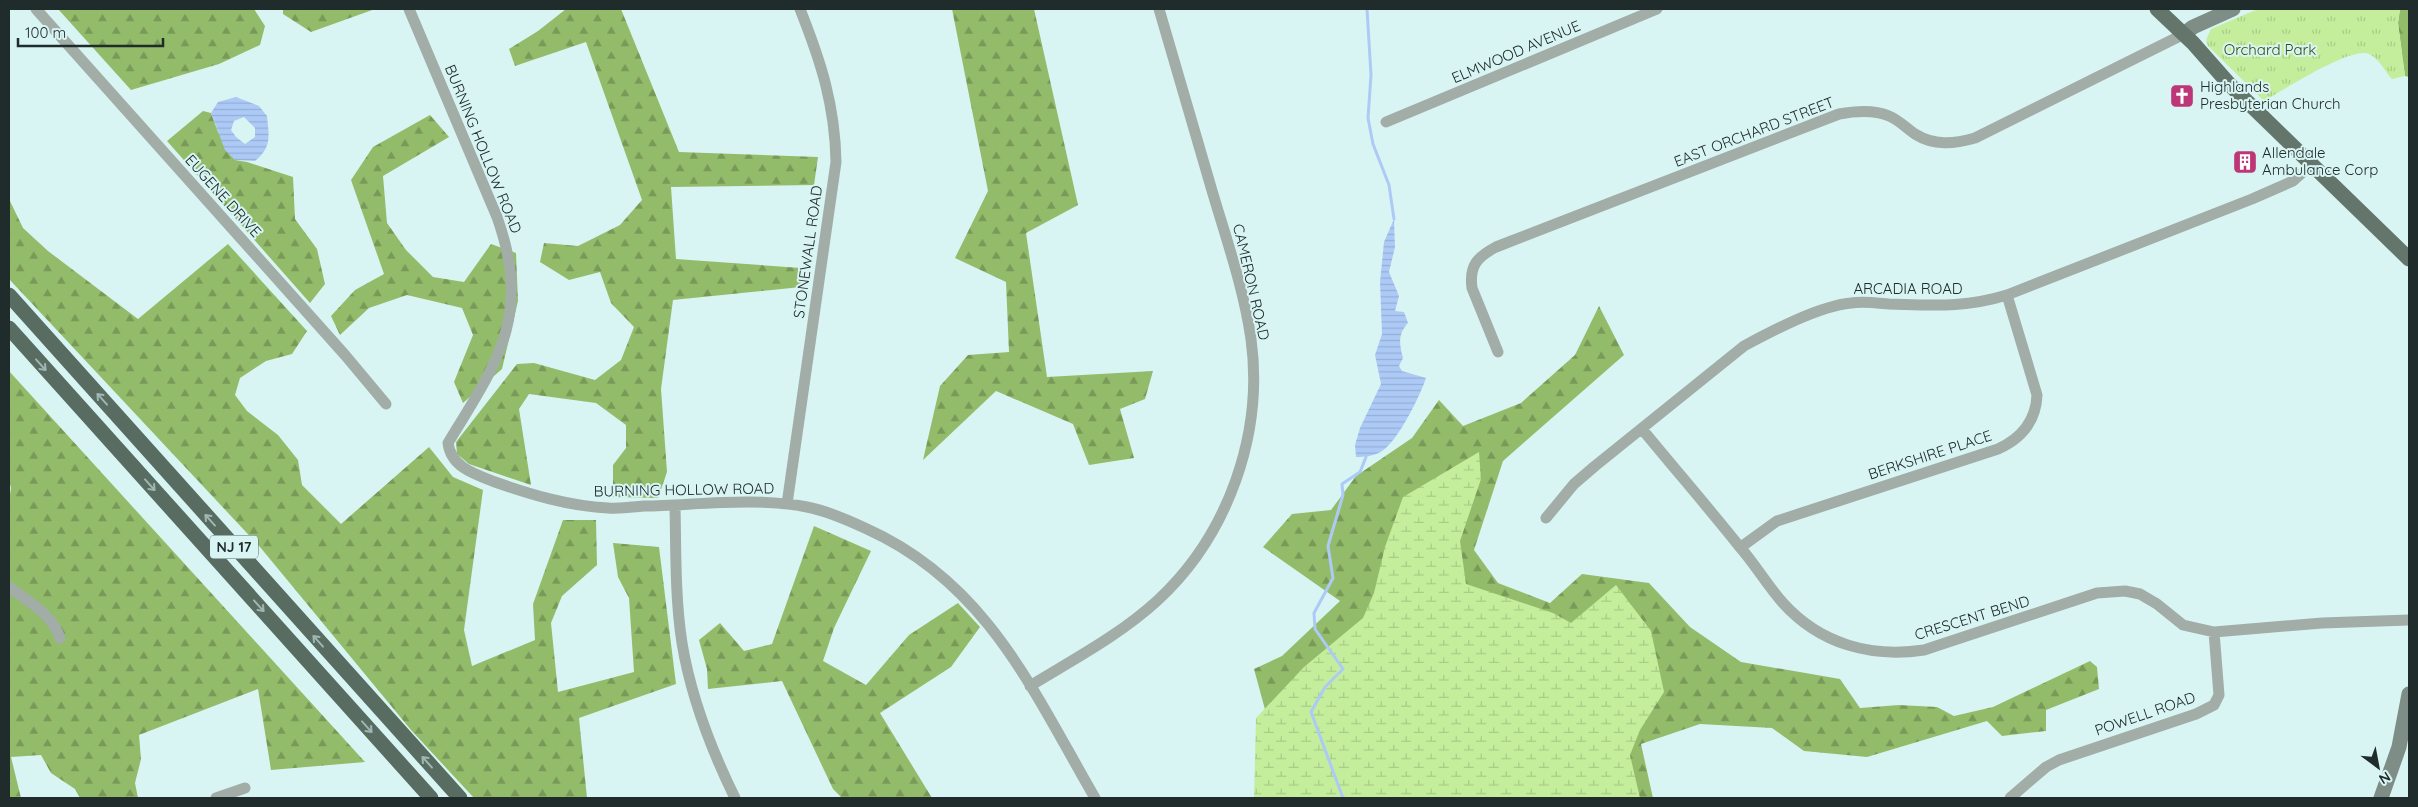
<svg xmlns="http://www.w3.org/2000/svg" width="2418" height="807" viewBox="0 0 2418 807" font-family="Quicksand,sans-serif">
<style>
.forest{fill:url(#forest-firs)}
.wetland{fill:url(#wetland-marsh)}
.park{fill:url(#park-tufts)}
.water{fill:url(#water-rules);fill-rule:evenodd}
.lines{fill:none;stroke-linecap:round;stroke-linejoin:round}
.stream{stroke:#adcaf7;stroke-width:3}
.minor{stroke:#a2ada7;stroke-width:11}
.secondary{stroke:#7e8d85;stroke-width:15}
.primary{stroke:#64766c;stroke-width:15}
.trunk{stroke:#586c62;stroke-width:15}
.oneway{stroke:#9eb7b2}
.labels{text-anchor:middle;stroke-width:4;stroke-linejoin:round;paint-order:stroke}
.shield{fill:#d8f5f4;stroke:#576867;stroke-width:1}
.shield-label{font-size:14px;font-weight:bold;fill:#202b2b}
.park-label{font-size:15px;fill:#314b11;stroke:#d8f5f4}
.street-label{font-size:15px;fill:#202b2b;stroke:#d8f5f4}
.poi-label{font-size:15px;fill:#202b2b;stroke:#d8f5f4;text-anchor:start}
</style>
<defs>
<pattern id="forest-firs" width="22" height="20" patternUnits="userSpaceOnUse" patternTransform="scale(1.25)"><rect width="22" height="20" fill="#93bc6a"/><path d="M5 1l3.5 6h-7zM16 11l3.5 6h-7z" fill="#789957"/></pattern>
<pattern id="wetland-marsh" width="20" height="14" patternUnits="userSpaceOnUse" patternTransform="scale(1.25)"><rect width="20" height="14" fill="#c4ee9c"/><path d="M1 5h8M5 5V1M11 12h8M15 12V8" fill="none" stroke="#a8cc87"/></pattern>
<pattern id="park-tufts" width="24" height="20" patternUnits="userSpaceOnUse" patternTransform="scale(1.25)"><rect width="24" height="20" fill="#c4ee9c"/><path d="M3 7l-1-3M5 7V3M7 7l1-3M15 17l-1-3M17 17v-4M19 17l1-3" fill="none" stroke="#a8cc87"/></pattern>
<pattern id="water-rules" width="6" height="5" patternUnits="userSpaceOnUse" patternTransform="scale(1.25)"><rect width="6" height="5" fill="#adcaf7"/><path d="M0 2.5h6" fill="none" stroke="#95aed4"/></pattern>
</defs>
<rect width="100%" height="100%" fill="#d8f5f4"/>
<path class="forest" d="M58 9H254L265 26 260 45 219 64 131 90Z
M283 9H375L311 32 283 14Z
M566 9H621L679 152 818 157 814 185 671 187 676 259 801 268V287L673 300 661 389 667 472 658 498 613 497V465L626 448V425L596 403 529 394 519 409 531 485 469 464 457 454 456 442 517 364 534 363 595 380 621 360 634 327 611 303 600 272 569 280 540 262 544 243 578 246 620 225 642 200 586 42 515 66 509 49 538 31Z
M952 9H1034L1078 205 1026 233 1047 377 1153 371 1145 399 1120 409 1134 458 1089 465 1073 424 996 391 923 460 940 386 968 355 1009 352 1006 282 955 258 988 191Z
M2400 9H2409V77L2405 76 2398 23Z
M203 111 211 113 218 132 235 160 247 162 293 177 295 219 317 249 325 284 310 303 167 141Z
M430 115 449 137 383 176 387 223 406 250 433 277 464 282 491 244 516 253 518 301 502 369 463 403 454 382 473 335 462 308 407 295 369 308 340 335 331 316 355 290 384 274 351 180 373 147Z
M9 199 23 228 48 251 138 319 228 244 307 331 292 354 266 361 240 378 235 395 247 411 278 435 298 460 302 485 341 524 429 447 453 477 483 490 464 630 472 666 535 640 533 604 563 520H596L597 565 562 596 551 623 558 692 634 672 629 598 618 577 613 543 659 547 676 684 579 718 587 798H474L411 730 260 547 9 279Z
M1599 306 1624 355 1503 461 1474 550 1498 583 1550 603 1582 574 1649 583 1690 627 1741 662 1840 679 1860 708 1899 705 1937 707 1954 716 1993 707 2090 661 2097 667 2099 689 2046 710V731L2002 736 1987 721 1867 757 1804 751 1772 728 1700 724 1641 744 1653 798H1289L1254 669 1282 656 1340 601 1263 547 1292 514 1331 510 1356 476 1412 438 1439 400 1463 426 1521 403 1575 355Z
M9 371 365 762 271 770 258 689 139 735 141 759 135 783 138 798H80L75 789 51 773 41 755 11 757 21 798H9V500L11 488 9 481Z
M814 526 871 551 834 628 823 661 866 685 909 635 958 603 980 627 951 667 880 713 932 798H842L833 789 782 681 708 689 707 669 699 640 720 623 744 651 772 644Z"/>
<path class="wetland" d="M1479 452 1481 479 1460 541 1466 584 1553 613 1571 623 1616 585 1651 631 1664 692 1640 730 1630 755 1640 798H1254L1256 718 1304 667 1363 618 1374 593 1385 547 1403 497Z"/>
<path class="park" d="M2258 9H2400L2398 23 2405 76 2392 79C2384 71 2378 55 2365 53 2344 51 2283 90 2264 101L2208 46 2206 40 2211 29Z"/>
<path class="water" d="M236 97 259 106 267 116C269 136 272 147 255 161L235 160 225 150 211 113 218 102ZM244 117 255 128V137L245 144 236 137 231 130 234 121Z
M1394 219 1395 247 1389 272 1399 296 1395 311 1404 312 1408 323C1398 334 1399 343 1403 358L1399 366 1402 371 1426 378C1420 396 1398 441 1382 451 1375 456 1364 457 1356 457L1355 445 1360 428 1381 384 1375 355 1382 334 1380 282 1384 242Z"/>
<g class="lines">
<path class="stream" d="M1367 9 1371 75 1368 118 1373 144 1389 185 1394 219
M1343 798 1311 712 1325 687 1343 669 1315 629 1314 613 1333 578 1328 546 1343 495 1342 484 1360 472 1366 457"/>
<path class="minor" d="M36 9 345 355 386 404
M409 9 497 217C532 316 498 361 448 443 451 467 474 474 495 482 532 495 569 506 608 508 620 509 633 507 645 506 696 505 756 497 807 507 828 511 848 520 867 529 987 583 1033 691 1095 798
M1386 122 1657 9
M1498 352 1472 288C1469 266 1477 257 1496 247L1839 114C1855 111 1873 109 1889 116 1899 120 1906 128 1915 134 1934 146 1954 144 1975 138L2184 34
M1642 429C1674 468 1707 506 1739 546 1755 564 1767 585 1783 603 1820 644 1871 658 1924 650L2097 593 2125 591 2140 594 2157 604 2183 625 2214 632 2322 623 2409 620
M787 504 836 162C835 105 821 62 800 9
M675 505C676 551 675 598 682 643 691 698 711 749 735 798
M1546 518 1574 484 1595 466 1744 346C1772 331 1819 306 1851 303 1863 301 1877 303 1889 304 1932 305 1965 308 2007 295L2252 199 2293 181 2313 163
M1741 547 1777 521 1998 449C2022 438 2036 421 2037 395L2007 295
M9 587C29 602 52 614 60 638
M1030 686C1074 659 1120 635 1158 600 1228 535 1264 434 1251 339 1244 290 1227 241 1213 194 1195 132 1177 71 1159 9
M216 798 245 788
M2010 798 2046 767 2059 760 2196 714 2214 705 2219 695 2214 632"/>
<path class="secondary" d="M2184 34 2193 27 2233 9
M2381 798 2399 747 2409 694"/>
<path class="primary" d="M2157 9 2193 43 2230 85 2409 259"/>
<path class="trunk" d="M9 295 460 798
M9 328 431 798"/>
</g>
<defs><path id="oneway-shaft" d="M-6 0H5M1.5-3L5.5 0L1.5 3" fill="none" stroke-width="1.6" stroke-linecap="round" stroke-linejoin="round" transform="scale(1.25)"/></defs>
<g class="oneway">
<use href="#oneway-shaft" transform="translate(41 365) rotate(48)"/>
<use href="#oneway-shaft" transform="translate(102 399) rotate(-132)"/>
<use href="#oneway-shaft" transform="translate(150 485) rotate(48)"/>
<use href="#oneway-shaft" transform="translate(210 520) rotate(-132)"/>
<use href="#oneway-shaft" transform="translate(259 606) rotate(48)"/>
<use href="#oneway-shaft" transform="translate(318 641) rotate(-132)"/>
<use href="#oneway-shaft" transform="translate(367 727) rotate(48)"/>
<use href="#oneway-shaft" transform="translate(427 762) rotate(-132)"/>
</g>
<defs>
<symbol id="church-square" viewBox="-11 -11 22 22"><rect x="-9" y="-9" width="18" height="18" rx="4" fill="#bd3676" stroke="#d8f5f4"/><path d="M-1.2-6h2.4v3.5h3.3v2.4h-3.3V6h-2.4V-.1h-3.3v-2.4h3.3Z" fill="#fff"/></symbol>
<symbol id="building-square" viewBox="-11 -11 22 22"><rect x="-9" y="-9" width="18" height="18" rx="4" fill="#bd3676" stroke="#d8f5f4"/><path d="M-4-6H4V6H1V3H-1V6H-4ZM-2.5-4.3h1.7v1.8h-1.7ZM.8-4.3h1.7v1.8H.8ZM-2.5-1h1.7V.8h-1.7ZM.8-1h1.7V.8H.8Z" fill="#fff"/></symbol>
</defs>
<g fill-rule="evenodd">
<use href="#church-square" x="2168" y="82" width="28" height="28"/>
<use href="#building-square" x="2231" y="148" width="28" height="28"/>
</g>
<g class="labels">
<rect class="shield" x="210" y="535.5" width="48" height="23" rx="4"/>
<g class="shield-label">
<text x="234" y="552">NJ 17</text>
</g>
<g class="park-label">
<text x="2270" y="55">Orchard Park</text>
</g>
<g class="street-label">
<text transform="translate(1516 52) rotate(-23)" y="5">ELMWOOD AVENUE</text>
<text transform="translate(1754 132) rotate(-21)" y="5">EAST ORCHARD STREET</text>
<text transform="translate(483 149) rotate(68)" y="5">BURNING HOLLOW ROAD</text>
<text transform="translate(223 196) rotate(48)" y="5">EUGENE DRIVE</text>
<text transform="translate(808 252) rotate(-82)" y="5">STONEWALL ROAD</text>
<text transform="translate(1251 282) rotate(77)" y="5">CAMERON ROAD</text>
<text x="1908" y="294">ARCADIA ROAD</text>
<text transform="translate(1930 455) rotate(-18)" y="5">BERKSHIRE PLACE</text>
<text transform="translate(684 490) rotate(-1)" y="5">BURNING HOLLOW ROAD</text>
<text transform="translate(1972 618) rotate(-17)" y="5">CRESCENT BEND</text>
<text transform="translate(2145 714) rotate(-19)" y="5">POWELL ROAD</text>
</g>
<g class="poi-label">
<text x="2200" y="92">Highlands<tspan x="2200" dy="17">Presbyterian Church</tspan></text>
<text x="2262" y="158">Allendale<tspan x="2262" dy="17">Ambulance Corp</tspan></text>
</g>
</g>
<rect width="2418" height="807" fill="none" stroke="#202b2b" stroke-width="20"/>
<g transform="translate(2378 767) rotate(148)" stroke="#d8f5f4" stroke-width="4" paint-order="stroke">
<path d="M0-4L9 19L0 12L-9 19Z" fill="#202b2b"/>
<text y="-8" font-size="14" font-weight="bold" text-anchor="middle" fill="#202b2b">N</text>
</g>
<path d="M18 38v8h145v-8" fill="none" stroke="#202b2b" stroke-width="2.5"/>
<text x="25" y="38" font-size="15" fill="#202b2b" stroke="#d8f5f4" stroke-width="4" paint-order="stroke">100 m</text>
</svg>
